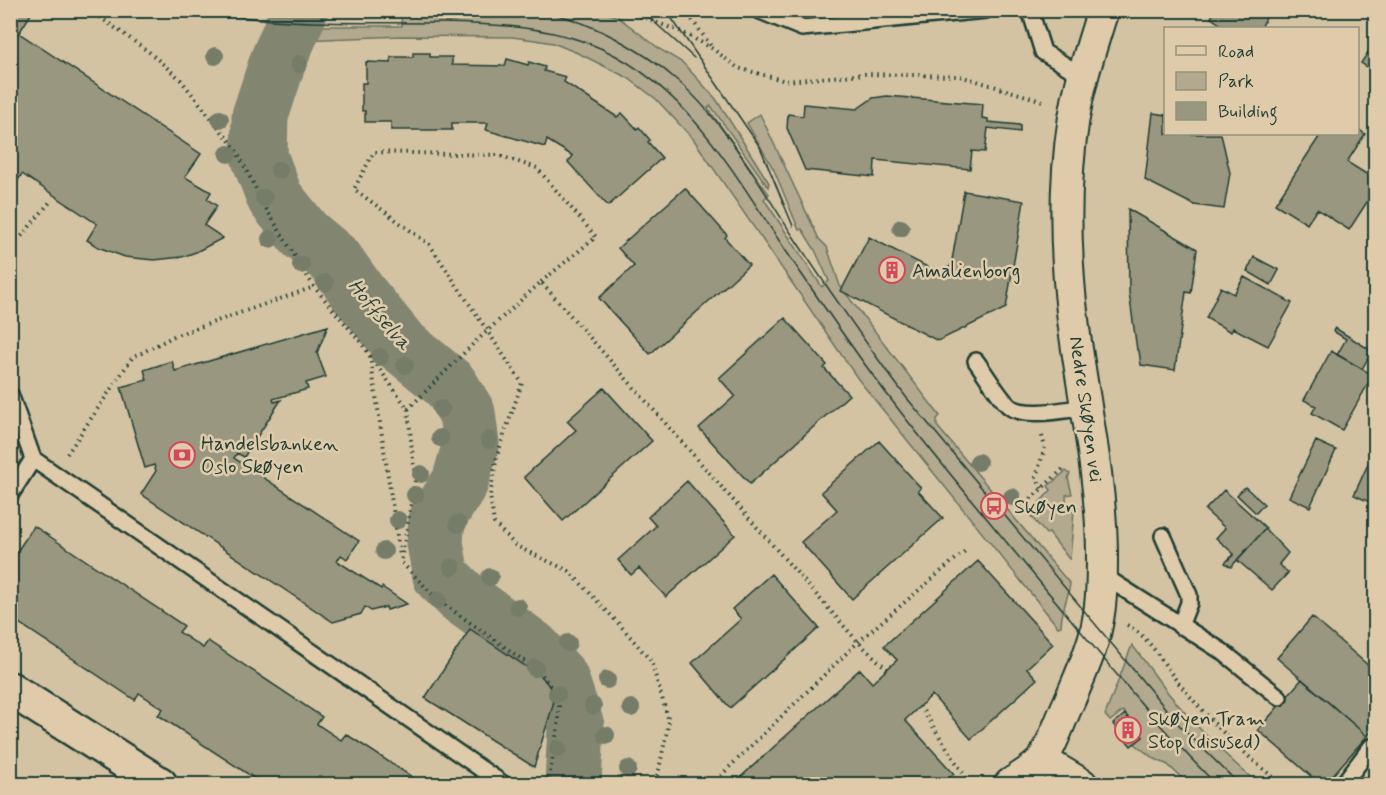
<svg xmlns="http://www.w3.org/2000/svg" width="1386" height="795" viewBox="0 0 1386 795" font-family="Mynerve,sans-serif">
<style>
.green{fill:#b2a98e;stroke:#687361;stroke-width:1.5}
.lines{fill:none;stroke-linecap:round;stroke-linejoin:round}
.river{stroke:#828671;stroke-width:57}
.building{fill:#99977f;stroke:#1f3d34;stroke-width:1.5}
.service-casing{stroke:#1f3d34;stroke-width:20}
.minor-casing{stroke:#1f3d34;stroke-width:34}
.tertiary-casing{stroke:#1f3d34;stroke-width:38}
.path{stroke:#1f3d34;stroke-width:4;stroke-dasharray:1.5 4.5;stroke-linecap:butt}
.service{stroke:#dfcbaa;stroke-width:15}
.minor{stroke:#dfcbaa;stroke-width:30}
.tertiary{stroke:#dfcbaa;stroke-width:33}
.tram{stroke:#1f3d34;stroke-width:1.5}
.tree{fill:#747c68}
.labels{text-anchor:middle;stroke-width:5;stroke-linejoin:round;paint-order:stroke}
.poi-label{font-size:20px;fill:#1f3d34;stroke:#dfcbaa;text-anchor:start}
.street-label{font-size:20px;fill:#1f3d34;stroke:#dfcbaa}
.water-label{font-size:21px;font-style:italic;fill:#29443a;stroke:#dfcbaa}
</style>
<rect width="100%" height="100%" fill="#d4c3a3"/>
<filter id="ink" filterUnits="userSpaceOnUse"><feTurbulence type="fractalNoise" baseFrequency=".0167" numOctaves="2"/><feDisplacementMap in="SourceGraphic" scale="12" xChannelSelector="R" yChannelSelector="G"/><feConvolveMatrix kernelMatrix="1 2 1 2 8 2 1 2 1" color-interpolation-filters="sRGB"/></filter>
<g filter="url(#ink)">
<path class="green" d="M354 10H599L618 17 661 50 683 63 716 99 769 183 768 187 711 106 708 108 769 194 764 199 822 287 829 281 815 250 802 229 799 230 774 170 747 123 760 114 819 239 827 247 840 286 940 416 937 419V426L1070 584C1068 599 1061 611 1061 626L1058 627 858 379 694 140 656 99 628 78 580 54 553 43 535 40 512 37 402 36 301 40 300 26H402L401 16Z
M1066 471 1070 474 1068 478 1072 494 1066 495 1067 510 1074 511 1070 559H1069L1049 533 1046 534 1029 514 1051 490 1048 486Z
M1132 645C1145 661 1156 678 1169 694 1196 727 1226 756 1258 784H1188L1168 765 1153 758 1135 744 1143 736 1123 711 1110 721 1105 715Z"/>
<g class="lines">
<path class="river" d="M300 10 278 61 260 116 259 156 275 198 304 234 335 260 359 294 400 344 450 385 467 413 471 444 460 482 437 519 435 543 441 576 461 596 532 648 560 678 576 726 573 784"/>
</g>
<path class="building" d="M10 10H26L31 14 19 33 201 154 185 177 211 192 207 199 217 206 204 225 223 238 196 252 182 257 154 260 125 257 98 247 87 240 97 224 22 174 13 188 10 186Z
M1215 10H1251L1266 18 1261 28H1218L1220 24 1211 18Z
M1376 40V73L1361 63Z
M413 53H430V57H452V65L505 66 507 59 528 65 529 62 545 67 544 71 566 77 564 82 617 117 622 113 637 129 639 127 650 140 648 142 662 158 608 206 568 162 573 156 547 140 545 147 486 130 488 123H452V130H391V122H365V111H362V83H366V62L391 63V57H413Z
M887 96 983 104 982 118 988 119V122L1020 125V132L988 128 985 152 972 151 970 169 875 160 874 177 805 170 787 128 788 114 803 116 804 104 857 109 873 98Z
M1153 113 1166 115V134H1221L1230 173 1224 209 1194 205 1145 180Z
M1358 129 1365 134 1347 162 1376 180V188L1349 230 1317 209 1307 224 1275 204 1321 134H1358Z
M685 188 727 235 725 238 749 265 650 354 599 298 634 266 618 248Z
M964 191 1024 201 1006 308 938 341 841 291 869 237 939 273 951 266Z
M1128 209 1197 249 1191 293 1186 292 1175 370 1141 365 1139 351 1137 350 1129 292Z
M1254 257 1279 270 1271 285 1247 271Z
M1244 277 1292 303 1268 346 1233 328 1231 332 1206 318 1221 287 1234 294Z
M785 318 827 365 824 368 849 395 750 484 699 428 735 396 719 378Z
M328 326 317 353 326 377 306 383 308 389 273 399 274 402 281 400 244 457 237 453 234 458 359 541 347 559 341 555 337 561 381 589 382 587 407 604 387 610 386 607 371 611 365 607 361 614 333 622 141 494 156 471 154 465 145 468 121 387 147 380 144 370 172 361 175 371Z
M1335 328 1372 351 1362 369 1337 355 1346 339 1333 331Z
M1331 351 1373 375 1342 430 1312 413 1316 406 1304 400Z
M604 388 652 441 563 521 524 477 576 430 567 421Z
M879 441 921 488 918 491 943 518 852 599 801 542 837 510 821 492Z
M1316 441 1336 450 1310 507 1289 497Z
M1368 464 1376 468V505L1354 495Z
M687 481 735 535 666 597 639 568 631 575 618 560 656 526 648 517Z
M1245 487 1264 504 1256 513 1237 495Z
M1224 490 1266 528 1231 567 1225 563 1234 554 1216 538 1225 528 1205 510Z
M34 526 184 626 179 632 203 648 208 641 322 717 317 724 341 740 346 734 423 784H263L158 715 163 709 139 693 135 700 10 617V562Z
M1265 529 1288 553 1279 564 1288 573 1272 590 1237 560Z
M978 561 1053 644 1027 668 1037 679 971 739 932 695 905 720 954 774 942 784H733L860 669 872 683 897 660 884 646Z
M771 574 819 628 730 708 692 663 741 619 732 609Z
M1312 617 1376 672V727L1367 736 1277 658Z
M470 629 543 678 550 687 553 705 534 767 425 698Z
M1302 679 1367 736 1325 784H1320L1258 730Z
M1125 714 1143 737 1131 746 1113 724Z"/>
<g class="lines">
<defs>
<path id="service" d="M758 10 802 28 986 10
M1030 10 1043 52 1083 76
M976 361C985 373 999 397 1009 406 1025 419 1068 409 1087 407
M10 394 33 459 503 784
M10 495 33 459
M1163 536 1189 595V603L1180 626
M1102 575 1223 652 1279 697
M1343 784 1371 747"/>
<path id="minor" d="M1042 760 1082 784
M1010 784C1020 777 1035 769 1042 760 1051 748 1062 716 1069 702 1079 678 1092 651 1097 625 1102 601 1102 577 1102 553 1101 456 1073 362 1068 265 1064 205 1067 134 1083 76 1089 54 1096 32 1103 10"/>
<path id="tertiary" d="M10 689 160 784"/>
</defs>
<use href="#service" class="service-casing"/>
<use href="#minor" class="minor-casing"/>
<use href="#tertiary" class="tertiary-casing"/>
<path class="path" d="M90 10 149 52 180 79 235 148 268 212 314 287 359 340 408 409 415 480 401 562 438 600 540 672 559 698V720L548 784
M623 10 682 32 713 49 738 68 786 81 865 74 960 76 1046 102
M685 10 711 46
M10 250 50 202
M541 282 596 237 537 168 497 155 374 152 354 189 430 245 522 383 497 456 490 495 494 523 516 546 569 571 620 625 651 661 669 721 658 774 652 784
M370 356 400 556
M408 409 473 344 541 282 858 642 887 669
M1042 436 1045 447 1036 477 1042 488
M67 454 132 358 174 336 314 287
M1022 507 1063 469
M1127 625C1153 639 1163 666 1182 687 1212 723 1245 756 1282 784
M920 706 970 784
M712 784 858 642 965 551"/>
<use href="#service" class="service"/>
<use href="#minor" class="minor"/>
<use href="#tertiary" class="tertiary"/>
<path class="tram" d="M198 10C273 26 362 22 439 23 489 24 540 25 588 43 684 79 734 174 788 254 823 306 858 357 896 406 946 471 1000 534 1053 598 1106 661 1157 726 1216 784
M534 10C562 14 590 25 615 38 635 49 655 61 672 76 722 116 758 183 793 236 829 290 866 344 906 397L1181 727 1239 784
M641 10 694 58
M666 10 760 147 793 226"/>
</g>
<g class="tree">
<circle cx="215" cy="56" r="9"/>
<circle cx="299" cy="64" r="9"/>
<circle cx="220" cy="119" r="9"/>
<circle cx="228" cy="154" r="9"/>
<circle cx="279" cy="170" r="9"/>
<circle cx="264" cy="198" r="9"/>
<circle cx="901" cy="228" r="9"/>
<circle cx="270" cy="239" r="9"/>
<circle cx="301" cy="265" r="9"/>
<circle cx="325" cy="283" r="9"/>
<circle cx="380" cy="357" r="9"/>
<circle cx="405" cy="365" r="9"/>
<circle cx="441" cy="409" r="9"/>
<circle cx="440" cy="438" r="9"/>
<circle cx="489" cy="440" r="9"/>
<circle cx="978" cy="462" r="9"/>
<circle cx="421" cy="474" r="9"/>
<circle cx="415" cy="495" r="9"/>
<circle cx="1012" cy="497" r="9"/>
<circle cx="398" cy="520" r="9"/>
<circle cx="458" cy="524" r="9"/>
<circle cx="384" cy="551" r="9"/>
<circle cx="452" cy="567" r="9"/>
<circle cx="490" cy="577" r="9"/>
<circle cx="438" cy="600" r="9"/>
<circle cx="518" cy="607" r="9"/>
<circle cx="568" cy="643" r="9"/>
<circle cx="535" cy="668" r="9"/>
<circle cx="607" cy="680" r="9"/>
<circle cx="557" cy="694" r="9"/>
<circle cx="593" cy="706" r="9"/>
<circle cx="631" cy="708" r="9"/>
<circle cx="606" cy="735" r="9"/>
<circle cx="558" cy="749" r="9"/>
<circle cx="628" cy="769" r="9"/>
</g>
</g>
<defs>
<symbol id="building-ring" viewBox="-11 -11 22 22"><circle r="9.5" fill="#dfcbaa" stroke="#d1495b" stroke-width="1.5"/><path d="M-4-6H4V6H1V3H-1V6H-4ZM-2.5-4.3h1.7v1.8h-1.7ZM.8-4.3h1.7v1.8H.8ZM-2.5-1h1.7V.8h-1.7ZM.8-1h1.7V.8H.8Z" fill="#d1495b"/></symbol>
<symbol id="bank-ring" viewBox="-11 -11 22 22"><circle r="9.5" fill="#dfcbaa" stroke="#d1495b" stroke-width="1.5"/><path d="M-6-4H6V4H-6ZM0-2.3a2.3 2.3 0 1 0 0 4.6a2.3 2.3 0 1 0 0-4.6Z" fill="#d1495b"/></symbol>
<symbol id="bus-ring" viewBox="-11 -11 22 22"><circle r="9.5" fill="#dfcbaa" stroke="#d1495b" stroke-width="1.5"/><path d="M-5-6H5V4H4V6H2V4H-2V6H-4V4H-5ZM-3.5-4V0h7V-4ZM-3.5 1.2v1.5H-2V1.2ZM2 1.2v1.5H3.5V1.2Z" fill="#d1495b"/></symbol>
</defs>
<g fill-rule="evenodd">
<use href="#building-ring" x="877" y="255" width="30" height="30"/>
<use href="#bank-ring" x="167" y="440" width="30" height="30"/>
<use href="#bus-ring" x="979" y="491" width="30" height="30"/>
<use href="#building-ring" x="1113" y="715" width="30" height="30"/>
</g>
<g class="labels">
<g class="poi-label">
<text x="912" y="277">Amalienborg</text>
<text x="201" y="450">Handelsbanken<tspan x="201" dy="23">Oslo Skøyen</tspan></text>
<text x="1014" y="513">Skøyen</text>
<text x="1148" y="725">Skøyen Tram<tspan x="1148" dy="23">Stop (disused)</tspan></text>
</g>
<g class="street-label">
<text transform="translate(1087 409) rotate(82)" y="7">Nedre Skøyen vei</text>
</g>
<g class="water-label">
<text transform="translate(380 314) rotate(50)" y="7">Hoffselva</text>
</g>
</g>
<rect width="1386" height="795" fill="none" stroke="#dfcbaa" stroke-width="36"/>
<rect x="18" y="18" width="1350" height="759" fill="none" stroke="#1f3d34" stroke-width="2" filter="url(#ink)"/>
<rect x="1164" y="27" width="195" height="108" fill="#dfcbaa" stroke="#92927b" stroke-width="1.5"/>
<rect x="1176" y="46" width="30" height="9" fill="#dfcbaa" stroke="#92927b" stroke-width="1.5"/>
<text x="1218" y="57" font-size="18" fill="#1f3d34">Road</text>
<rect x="1176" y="72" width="30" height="18" fill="#b2a98e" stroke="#92927b" stroke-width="1.5"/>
<text x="1218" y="87" font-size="18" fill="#1f3d34">Park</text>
<rect x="1176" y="102" width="30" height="18" fill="#99977f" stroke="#92927b" stroke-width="1.5"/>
<text x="1218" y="117" font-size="18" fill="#1f3d34">Building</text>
</svg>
